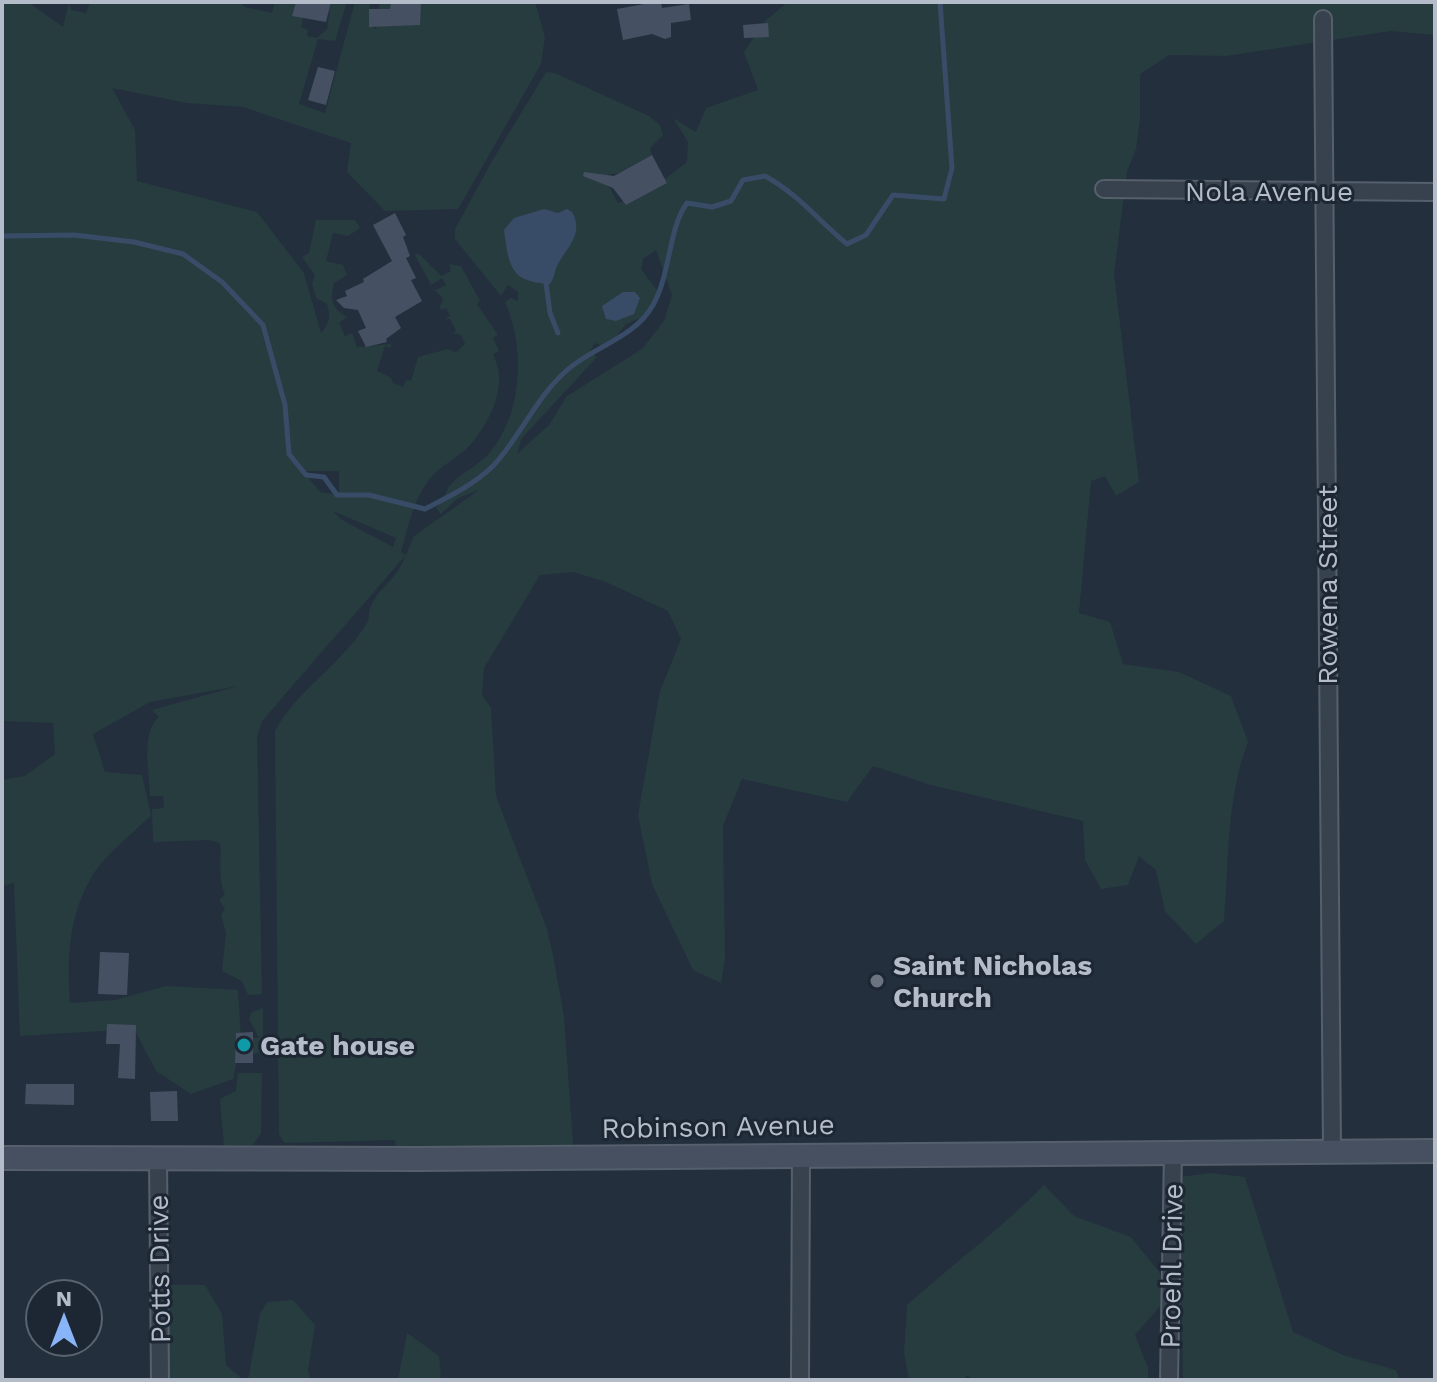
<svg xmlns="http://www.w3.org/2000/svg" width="1437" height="1382" viewBox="0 0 1437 1382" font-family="'Work Sans',sans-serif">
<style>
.green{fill:#263c3f;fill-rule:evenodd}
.water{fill:#394c67}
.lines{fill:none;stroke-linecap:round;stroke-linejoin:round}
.stream{stroke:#394c67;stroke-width:5}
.building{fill:#455162}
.minor-casing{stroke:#565f6c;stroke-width:20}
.secondary-casing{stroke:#565f6c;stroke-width:26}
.minor{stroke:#38414e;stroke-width:16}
.secondary{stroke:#465061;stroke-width:22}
.worship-dot{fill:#6b7280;stroke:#1d2633;stroke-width:3}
.culture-dot{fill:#0f9aa8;stroke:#1d2633;stroke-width:3}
.labels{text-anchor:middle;stroke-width:6;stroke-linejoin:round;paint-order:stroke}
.street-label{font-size:28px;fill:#b4bcc9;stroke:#1d2633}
.poi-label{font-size:28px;font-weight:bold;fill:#b4bcc9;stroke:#1d2633;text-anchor:start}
</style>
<rect width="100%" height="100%" fill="#242f3e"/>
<path class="green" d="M2 2H28L63 27 69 2 71 10 86 13 90 2H240L245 7 272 13 275 2H298L292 15 303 18 301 27 308 30 307 36 317 38 327 29 331 2H347L335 41 318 39 299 104 325 113 355 2H370L369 25 376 29 380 2H535L545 37 541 64 458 209 385 211 347 172 351 143 243 107 187 103 112 88 135 130 137 181 257 212 304 273 321 333C329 325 331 316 327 304L316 298 312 283 315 275 302 257 309 253 316 220H355L360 228 348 236 333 233 326 261 343 265 347 275 334 283C330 300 331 308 347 317L339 323 345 336 352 333 357 347 392 344 390 348 385 346 377 371 391 378 393 383 403 387 406 380 411 381 418 357 448 349 456 352 465 344 461 335 453 333 456 331 450 319H445L450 316 446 308 441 310 440 307 443 299 435 290 446 285 442 278 431 285 415 255 418 253 441 276 451 271 449 264 461 266 480 301 477 304 498 335 493 338 499 351 493 354C509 384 491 420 471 444 459 458 440 465 429 480 413 500 408 528 401 552L406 555 414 536 479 490 458 498 441 514 436 508C443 502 445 490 452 483 464 471 481 464 491 451 523 411 525 347 505 302L511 298 518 301V292L508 285 501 296 455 239V229L492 161 546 72 555 73 649 116 660 125 663 135 650 148 652 155 619 173 605 175 600 181 610 188 618 203 624 201 626 205 667 183 665 179 687 162 688 142 673 118 696 132 706 108 758 90 744 52 765 21 788 2H1435V35L1391 31 1226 56 1169 55 1140 74V119L1136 149 1127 171 1114 274 1139 482 1116 496 1105 476 1091 481 1079 613 1110 622 1123 664 1179 672 1231 696 1248 742C1226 800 1229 860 1224 921L1196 944 1165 911 1156 870 1139 856 1128 885 1101 889 1085 860 1083 821 931 785 873 766 847 802 742 779 723 826 725 959 721 983 693 970 652 884 638 815 660 691 681 639 668 611 606 582 573 572 540 575 484 668 482 695 491 708 496 796 547 929 553 955 564 1017 574 1158H396L395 1140 284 1143 279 1134 275 731C297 690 342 664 367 623 370 618 368 612 371 606 379 587 398 579 405 556L262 721 257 737 262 994 248 995 242 981 222 971 226 933 221 915 225 909 219 900 225 894C217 878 222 859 220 843L209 840 153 842 152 809 164 808 163 796H150C150 774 140 732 159 717L152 710 238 686 150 702 93 734 105 772 142 775 151 815C132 835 102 856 90 880 68 919 67 961 70 1003L115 1000 166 986 238 990 241 1040 233 1079 191 1094 156 1071 134 1029 20 1036 14 883 2 886V780L25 776 55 754 53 723 2 721ZM656 250 672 295 664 321 642 349 567 396 549 425 517 454 522 438 597 357 589 353 595 343 607 348 626 324 647 315 659 293 641 269 643 259ZM303 471H339V491L334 494 320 492ZM333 511 396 538 393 547 342 520Z
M263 1008V1052L253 1054V1038H259L249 1019 252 1012Z
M238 1073H262L261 1133 253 1145 224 1146 220 1099 236 1091Z
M1211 1173 1245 1177 1293 1332 1343 1355 1396 1370 1400 1380H1183L1179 1177Z
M1044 1185 1074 1216 1131 1237 1160 1273 1161 1305 1135 1335 1148 1368V1380H975L966 1375 965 1380H909L904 1354 907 1305C953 1264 1002 1228 1044 1185Z
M167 1285H205L222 1314 226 1365 243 1380H168Z
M293 1300 315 1325 308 1371 311 1380H248L260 1314 267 1302Z
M407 1333 439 1356 441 1380H398Z"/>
<path class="water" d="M544 209 558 213 567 209 572 212C585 235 565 249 557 266 554 272 555 277 550 284 511 282 509 268 504 230L514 218Z
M623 292H635L640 298 634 314 616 321 606 319 602 306Z"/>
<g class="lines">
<path class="stream" d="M2 236 74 235 134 242 183 254 222 282 263 325 285 405 289 454 306 475 324 477 337 495H369L425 509C450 496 482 481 500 458 523 430 539 395 566 371 592 347 635 338 653 305 671 273 668 229 687 203L712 207 731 201 743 180 765 176C798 194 819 221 847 244L866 235 893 195 944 199 952 168 940 2
M546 283 550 313 558 333"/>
</g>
<path class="building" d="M296 2H331L326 22 292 16Z
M391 2H421L420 25 369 27V9H390Z
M655 2H661L662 8 689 4 691 20 671 23V37L665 39 652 34 623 40 617 9Z
M768 23 769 37 744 38 743 25Z
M318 67 335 71 326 105 308 100Z
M652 155 667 183 626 205 613 188 583 176 584 172 614 176Z
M395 213 406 235 403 237 410 256 406 258 416 278 411 280 422 301 395 317 401 328 386 339 387 342 366 347 358 331 366 328 358 310 344 308 336 300 347 296 345 291 364 282 363 279 392 261 373 225Z
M100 952 129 953 127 995 98 994Z
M107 1024 136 1025 135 1079 118 1078 120 1044H106Z
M253 1032V1063H235L236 1033Z
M26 1084H74V1105L25 1104Z
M177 1091 178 1121H151L150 1092Z"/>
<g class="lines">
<defs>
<path id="minor" d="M1323 19 1332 1151
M1104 189 1435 192
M158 1157 160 1380
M800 1380 801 1155
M1169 1380 1173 1152"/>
<path id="secondary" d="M2 1158 420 1159 1435 1151"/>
</defs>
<use href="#minor" class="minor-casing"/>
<use href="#secondary" class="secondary-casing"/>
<use href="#minor" class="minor"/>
<use href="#secondary" class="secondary"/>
</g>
<circle class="worship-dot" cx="877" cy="981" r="8"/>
<circle class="culture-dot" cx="244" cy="1045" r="8"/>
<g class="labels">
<g class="street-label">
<text x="1269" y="201">Nola Avenue</text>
<text transform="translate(1327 585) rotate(-90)" y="10">Rowena Street</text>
<text transform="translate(718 1126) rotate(-1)" y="10">Robinson Avenue</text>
<text transform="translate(1171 1266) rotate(-89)" y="10">Proehl Drive</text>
<text transform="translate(159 1269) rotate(-91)" y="10">Potts Drive</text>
</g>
<g class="poi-label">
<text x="893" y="975">Saint Nicholas<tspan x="893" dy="32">Church</tspan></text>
<text x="260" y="1055">Gate house</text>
</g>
</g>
<rect width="1437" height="1382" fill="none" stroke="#b4bcc9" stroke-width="8"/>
<g transform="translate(64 1318)"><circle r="38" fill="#1d2633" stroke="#59626f" stroke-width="2"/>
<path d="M0-6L14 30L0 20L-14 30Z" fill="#8ab4f8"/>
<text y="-12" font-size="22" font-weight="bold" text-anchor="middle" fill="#b4bcc9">N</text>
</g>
</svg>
